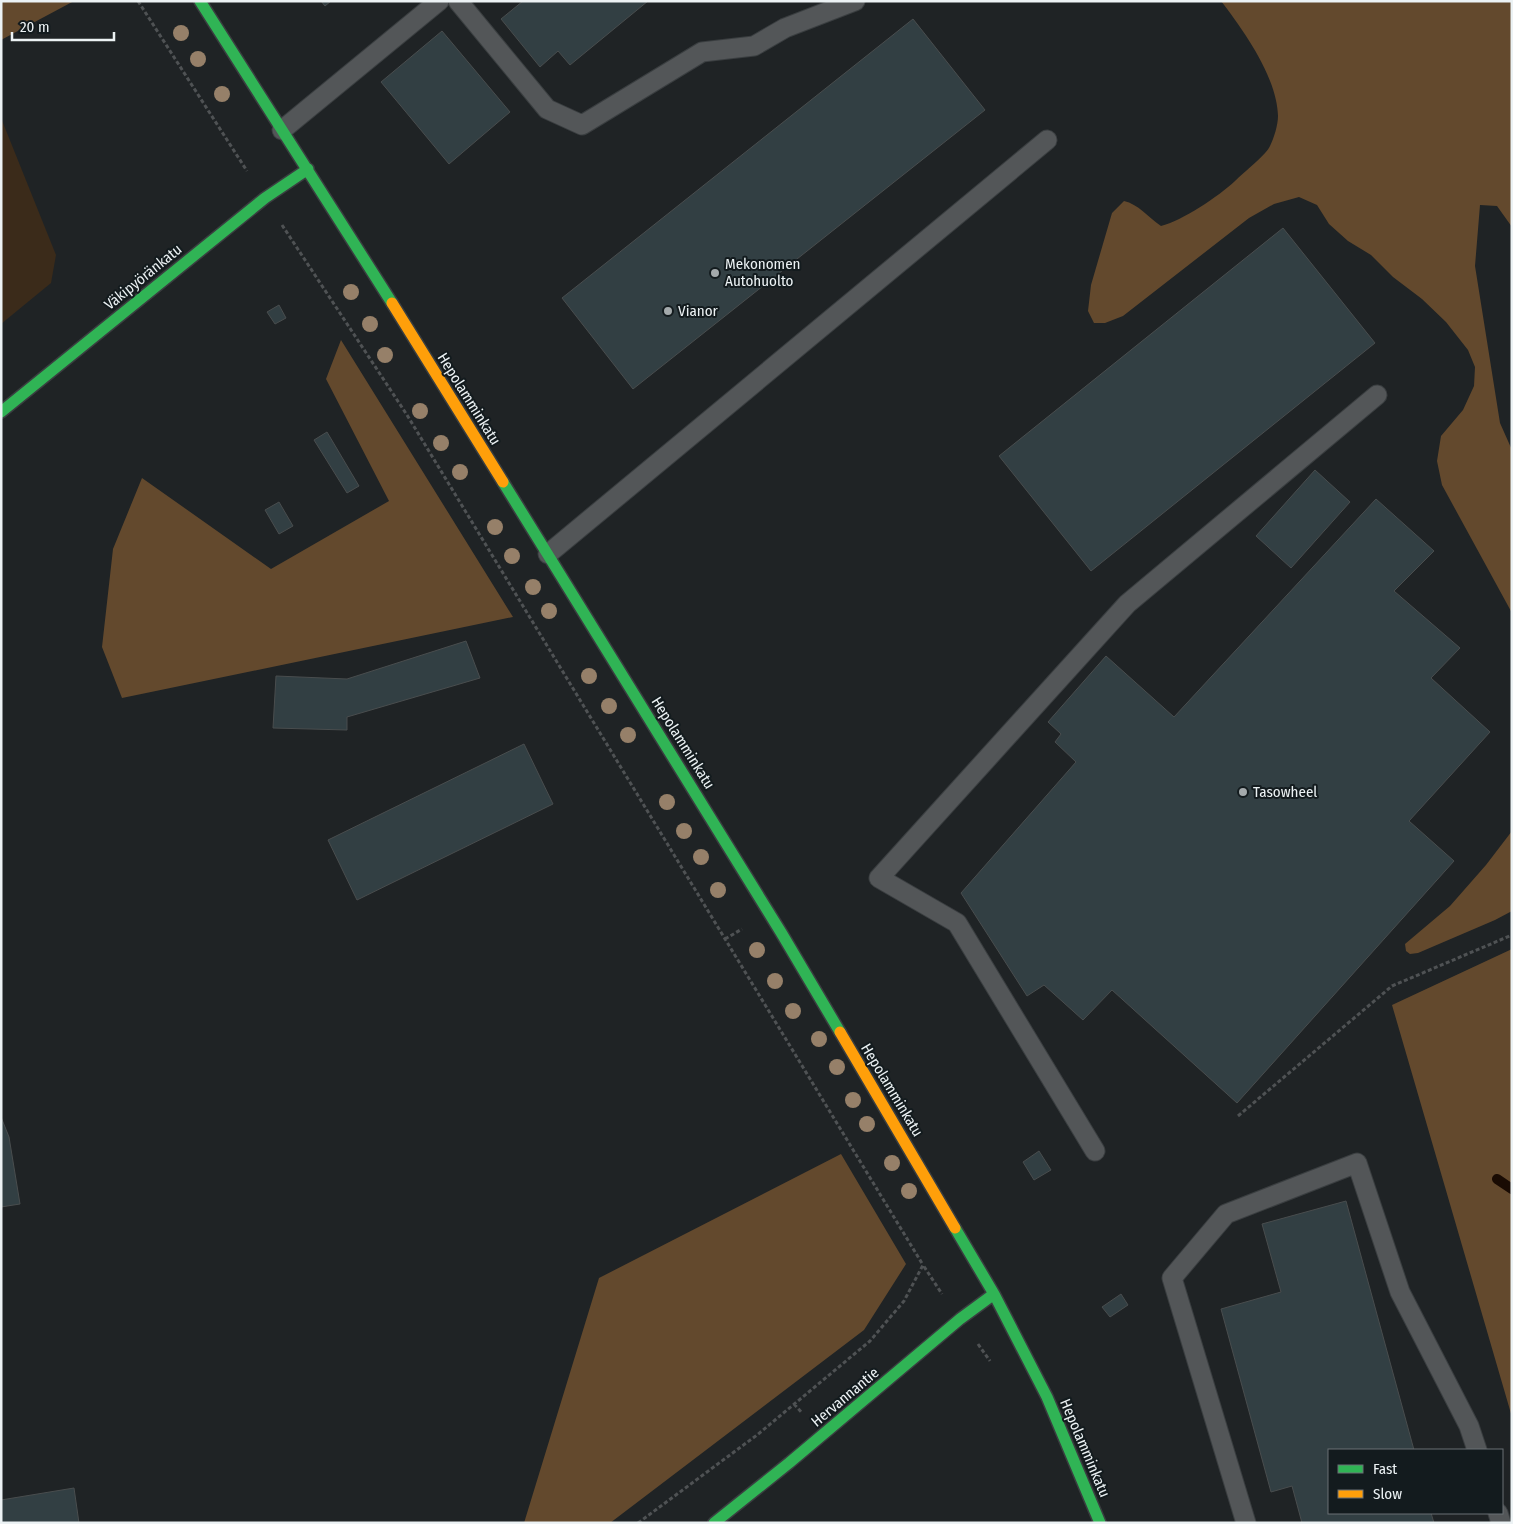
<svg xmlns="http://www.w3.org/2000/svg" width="1513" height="1524" viewBox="0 0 1513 1524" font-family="'Fira Sans Condensed',sans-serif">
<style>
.green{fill:#3b2b1a}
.forest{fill:#63492d}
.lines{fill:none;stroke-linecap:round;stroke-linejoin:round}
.stream{stroke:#190b03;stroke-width:10}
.building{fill:#323f43;stroke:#494d4e}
.lane-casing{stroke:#3a3e40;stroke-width:21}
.fast-casing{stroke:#3a3e40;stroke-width:14}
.slow-casing{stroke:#3a3e40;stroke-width:14}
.path{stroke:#4f5254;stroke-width:3;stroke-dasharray:4 2.5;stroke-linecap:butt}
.lane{stroke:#535658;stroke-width:19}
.fast{stroke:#30b455;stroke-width:11}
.slow{stroke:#ff9f0a;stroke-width:11}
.tree{fill:#968069}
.poi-dot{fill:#a4aaac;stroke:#131b1e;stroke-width:2}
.labels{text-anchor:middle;stroke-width:4;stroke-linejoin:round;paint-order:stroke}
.poi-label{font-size:15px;fill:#ecf2f4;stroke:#131b1e;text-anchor:start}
.street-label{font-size:15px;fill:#ecf2f4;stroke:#131b1e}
</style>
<rect width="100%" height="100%" fill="#1f2325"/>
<path class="green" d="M1 118 56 255 51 283 1 324Z"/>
<path class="forest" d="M1 1H74L1 40Z
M1221 1H1512V227L1497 206 1480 205 1475 266 1500 423 1512 450V613L1442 485 1437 461 1441 436 1463 410 1474 386 1475 367 1468 350 1446 322 1422 299 1393 277 1371 255 1348 241 1329 224 1317 205 1299 197 1274 204 1249 218 1123 316 1105 323H1094L1088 311 1091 285 1112 213 1124 201C1138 204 1148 217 1161 226 1182 221 1219 196 1235 181 1243 173 1267 154 1270 146 1274 138 1278 125 1278 116 1277 77 1244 31 1221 1Z
M341 340 513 617 122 698 102 647 113 549 142 478 271 569 389 501 326 379Z
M1512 831V911L1495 920 1418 953 1410 954 1406 951 1405 944 1450 906 1486 865Z
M1512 949V1417L1392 1005Z
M841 1154 906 1264 864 1330 610 1523H524L599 1278Z"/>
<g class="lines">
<path class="stream" d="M1497 1179 1512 1189"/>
</g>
<path class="building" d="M321 1H331L325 6Z
M523 1H648L570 65 558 51 540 67 501 19Z
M913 19 985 110 633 389 562 298Z
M442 31 510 112 449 164 381 82Z
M1283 228 1375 343 1091 571 999 456Z
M279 305 286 318 275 324 267 312Z
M327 432 359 486 347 493 314 440Z
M1315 470 1350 502 1291 568 1256 536Z
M1376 499 1434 551 1394 591 1460 648 1431 678 1490 732 1409 821 1454 861 1237 1103 1112 990 1083 1020 1044 985 1027 996 961 893 1076 762 1055 742 1061 734 1048 722 1106 656 1174 717Z
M279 502 293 526 279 534 265 510Z
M466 641 480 678 347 717V730L273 728 276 676 347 679Z
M524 744 553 804 357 900 328 840Z
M1 1117 9 1137 20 1204 1 1207Z
M1039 1151 1051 1170 1034 1180 1023 1162Z
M1346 1201 1414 1450H1329V1513H1431L1434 1523H1302L1292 1486 1271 1492 1221 1309 1281 1292 1262 1224Z
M1121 1294 1128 1305 1110 1317 1102 1307Z
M74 1488 79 1523H1V1500Z"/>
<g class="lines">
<defs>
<path id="lane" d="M458 1 547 109 582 125 702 52 754 46 785 28 855 1
M282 130 439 1
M548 554 1047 140
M1095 1151 957 923 879 878 1127 604 1377 395
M1498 1513 1501 1523
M1246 1523 1172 1278 1226 1214 1357 1163 1400 1292 1469 1426 1477 1450"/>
<path id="fast" d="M200 1 392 303
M1 412 265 198 308 169
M503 482 782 934 840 1032
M955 1228 994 1294 1047 1397 1100 1523
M714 1523 789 1463 960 1319 994 1294"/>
<path id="slow" d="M392 303 503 482
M840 1032 955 1228"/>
</defs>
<use href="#lane" class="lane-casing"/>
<use href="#fast" class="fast-casing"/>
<use href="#slow" class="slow-casing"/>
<path class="path" d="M138 1 247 171
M282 225 407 415 923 1265
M725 939 742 929
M1238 1116 1392 986 1512 935
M978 1344 990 1361
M794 1404 802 1413
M638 1523 757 1435 870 1341 904 1301 923 1265 942 1294"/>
<use href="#lane" class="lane"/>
<use href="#fast" class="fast"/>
<use href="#slow" class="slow"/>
</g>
<g class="tree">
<circle cx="181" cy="33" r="8"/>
<circle cx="198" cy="59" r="8"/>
<circle cx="222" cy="94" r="8"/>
<circle cx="351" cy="292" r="8"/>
<circle cx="370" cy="324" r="8"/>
<circle cx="385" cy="355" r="8"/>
<circle cx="420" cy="411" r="8"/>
<circle cx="441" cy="443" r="8"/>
<circle cx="460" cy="472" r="8"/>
<circle cx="495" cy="527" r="8"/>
<circle cx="512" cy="556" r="8"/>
<circle cx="533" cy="587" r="8"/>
<circle cx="549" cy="611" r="8"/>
<circle cx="589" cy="676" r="8"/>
<circle cx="609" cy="706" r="8"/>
<circle cx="628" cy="735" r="8"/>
<circle cx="667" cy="802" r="8"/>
<circle cx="684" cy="831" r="8"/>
<circle cx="701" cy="857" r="8"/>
<circle cx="718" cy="890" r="8"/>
<circle cx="757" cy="950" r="8"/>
<circle cx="775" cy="981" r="8"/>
<circle cx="793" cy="1011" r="8"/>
<circle cx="819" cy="1039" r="8"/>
<circle cx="837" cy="1067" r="8"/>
<circle cx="853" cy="1100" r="8"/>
<circle cx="867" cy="1124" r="8"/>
<circle cx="892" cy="1163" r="8"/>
<circle cx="909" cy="1191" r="8"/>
</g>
<g class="poi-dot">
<circle cx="715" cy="273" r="5"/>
<circle cx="668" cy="311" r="5"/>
<circle cx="1243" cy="792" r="5"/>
</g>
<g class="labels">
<g class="poi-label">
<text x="725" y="269">Mekonomen<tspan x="725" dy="17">Autohuolto</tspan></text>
<text x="678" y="316">Vianor</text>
<text x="1253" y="797">Tasowheel</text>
</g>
<g class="street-label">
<text transform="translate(143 277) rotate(-39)" y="5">Väkipyöränkatu</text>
<text transform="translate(469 399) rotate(58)" y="5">Hepolamminkatu</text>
<text transform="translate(683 743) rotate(58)" y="5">Hepolamminkatu</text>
<text transform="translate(892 1090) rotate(59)" y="5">Hepolamminkatu</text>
<text transform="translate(845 1397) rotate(-40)" y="5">Hervannantie</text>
<text transform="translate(1085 1448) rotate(67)" y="5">Hepolamminkatu</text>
</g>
</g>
<rect width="1513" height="1524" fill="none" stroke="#ecf2f4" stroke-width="5"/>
<rect x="1328" y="1449" width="175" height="65" fill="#131b1e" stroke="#6a7174"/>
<rect x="1338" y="1465" width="25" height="8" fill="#30b455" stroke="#6a7174"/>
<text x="1373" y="1474" font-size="15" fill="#ecf2f4">Fast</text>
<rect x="1338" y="1490" width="25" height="8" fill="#ff9f0a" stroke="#6a7174"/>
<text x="1373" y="1499" font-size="15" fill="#ecf2f4">Slow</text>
<path d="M12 32v8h102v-8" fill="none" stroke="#ecf2f4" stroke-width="2.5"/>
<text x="20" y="32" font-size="15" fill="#ecf2f4" stroke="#131b1e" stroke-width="4" paint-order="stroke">20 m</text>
</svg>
